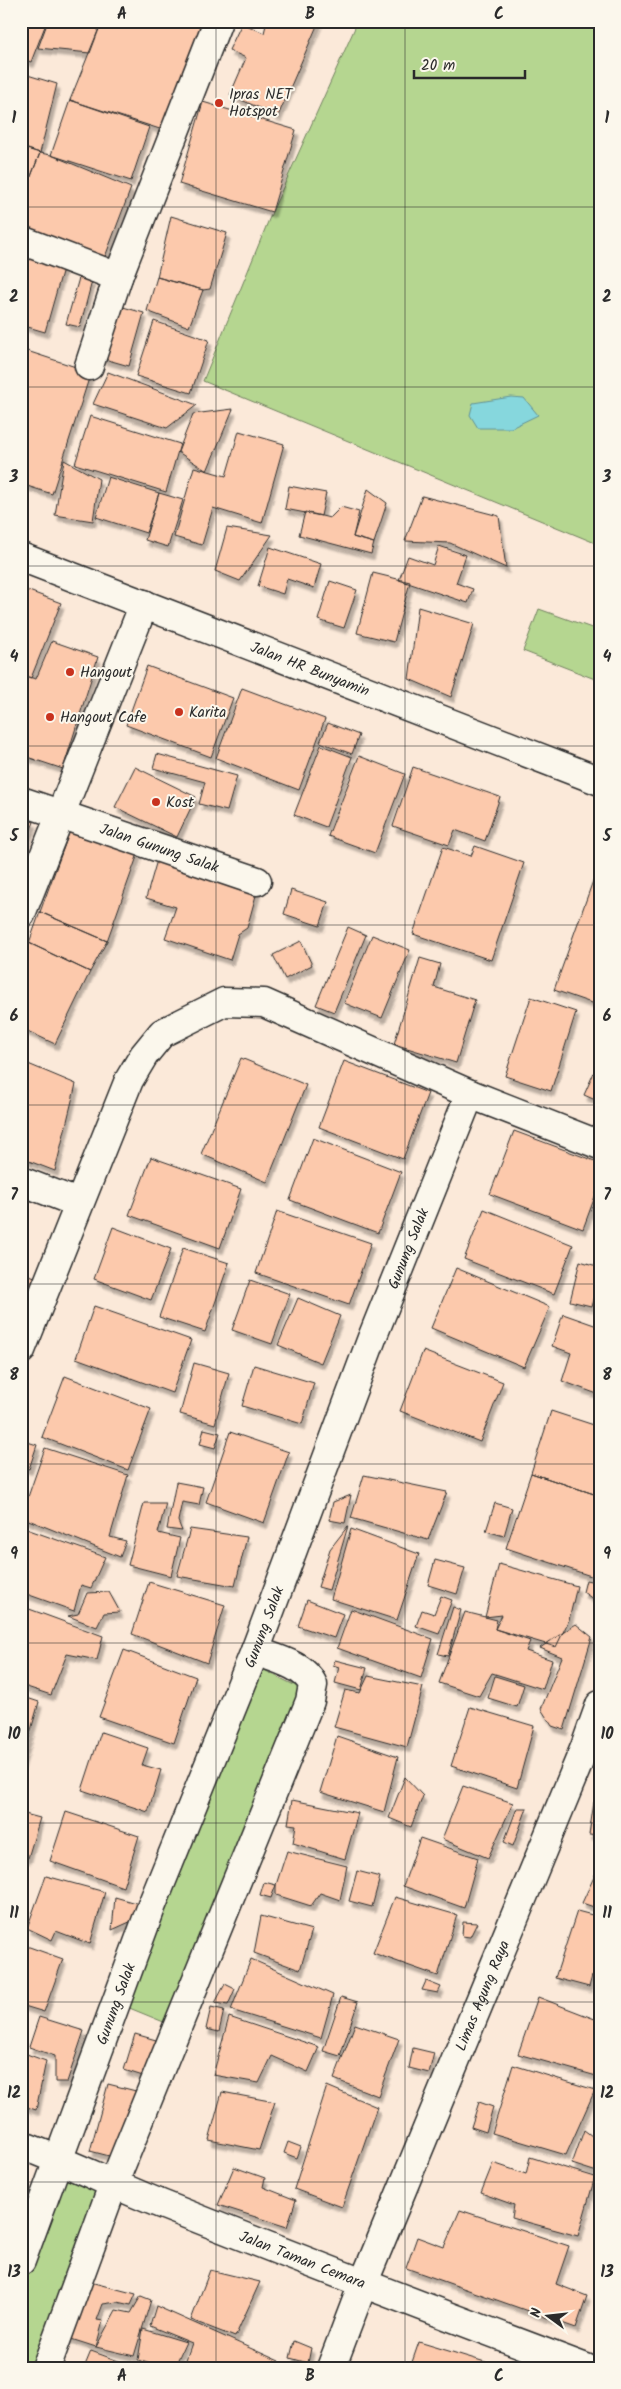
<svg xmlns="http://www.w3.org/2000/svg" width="621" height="2389" viewBox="0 0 621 2389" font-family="Kalam,sans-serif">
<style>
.green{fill:#b5d690;stroke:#70805e}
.water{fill:#86d7dd;stroke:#629296}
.building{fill:#fcc9ac;stroke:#2b2b2b;filter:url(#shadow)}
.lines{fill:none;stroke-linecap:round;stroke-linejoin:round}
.minor-casing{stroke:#2b2b2b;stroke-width:31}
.major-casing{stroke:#2b2b2b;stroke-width:31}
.minor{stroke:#fbf7ec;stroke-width:28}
.major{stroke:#fbf7ec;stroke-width:28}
.grid{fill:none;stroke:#2b2b2b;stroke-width:1;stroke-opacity:0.55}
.poi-dot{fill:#c8321e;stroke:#fbf7ec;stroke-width:2}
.labels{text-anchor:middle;stroke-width:4;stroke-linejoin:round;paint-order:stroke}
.poi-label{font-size:15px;fill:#2b2b2b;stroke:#fbf7ec;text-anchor:start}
.street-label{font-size:15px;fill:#2b2b2b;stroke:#fbf7ec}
.neatline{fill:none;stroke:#2b2b2b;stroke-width:2}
.grid-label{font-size:16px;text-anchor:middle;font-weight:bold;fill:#2b2b2b}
</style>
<defs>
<filter id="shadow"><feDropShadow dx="3" dy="5.5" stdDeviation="1" flood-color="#0004"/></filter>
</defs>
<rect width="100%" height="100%" fill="#fbe9d9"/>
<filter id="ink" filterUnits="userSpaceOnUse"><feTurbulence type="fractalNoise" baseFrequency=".02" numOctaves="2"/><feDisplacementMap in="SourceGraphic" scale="10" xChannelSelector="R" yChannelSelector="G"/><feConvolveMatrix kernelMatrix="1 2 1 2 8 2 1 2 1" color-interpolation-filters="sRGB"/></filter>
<g filter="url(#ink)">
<path class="green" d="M358 21H600V545L203 381 272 212Z
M539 609 600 631V681L523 651Z
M258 1667 306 1691 171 2025 127 2007Z
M63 2178 103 2192 36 2368H21V2284Z"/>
<path class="water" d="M511 397 524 398 538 415 511 428H478L470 415 473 403Z"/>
<path class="building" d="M21 21H47L31 62 21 58Z
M48 21H102L90 53 38 48Z
M102 21H206L169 132 70 100Z
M267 21H319L278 116 230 95 246 58 229 50 242 23 264 33Z
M21 73 57 84 40 153 21 147Z
M70 100 149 127 131 181 51 155Z
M203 102 296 130 272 212 179 184Z
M21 147 40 153 21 202Z
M40 153 51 155 131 188 105 257 21 226V202Z
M171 216 227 233 210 289 203 290 157 277Z
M21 253 64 265 45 332 21 325Z
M157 277 203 290 189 327 147 311Z
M79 278 92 281 80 327 66 324Z
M116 305 144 313 129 366 101 358Z
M154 321 209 340 191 393 136 376Z
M21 349 91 372 52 494 21 484Z
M108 372 197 405 167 428 93 404Z
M233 409 207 471 178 452 193 414Z
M90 416 180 444 166 492 75 464Z
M239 431 284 444 262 523 213 508 202 545 174 537 194 467 226 476Z
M64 460 99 479 93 521 55 515Z
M108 477 159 493 146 533 96 517Z
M289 486 326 493 321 516 285 509Z
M368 489 387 503 374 543 353 537Z
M159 493 183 500 168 547 145 540Z
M422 496 499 516 506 568 450 543 405 541Z
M341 507 359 512 353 537 374 543 371 554 299 535 305 512 330 518Z
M227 528 272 535 240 581 215 571Z
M439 546 466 555 456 583 473 589 468 603 399 580 408 556 433 565Z
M270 547 321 564 314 588 287 579 283 594 258 586Z
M373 573 410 582 394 642 357 633Z
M330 581 357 590 344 628 318 620Z
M21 588 61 603 31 678 21 675Z
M418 607 474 624 451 697 409 679Z
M52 641 98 657 63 769 21 755V675L36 679Z
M147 666 233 698 211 757 126 725Z
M242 688 325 719 299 790 216 758Z
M328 723 359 735 352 754 320 742Z
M321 745 352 757 326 827 294 815Z
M157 754 237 776 227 811 199 804 205 782 153 768Z
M359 756 405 774 375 853 328 836Z
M135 767 196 797 177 837 115 807Z
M413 767 500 797 485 841 455 830 449 845 393 826Z
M21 817 34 822 21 853Z
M72 825 139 851 107 941 40 912Z
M475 846 524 863 491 960 413 934 443 847 471 856Z
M157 860 258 888 247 928 238 934 230 960 165 938 176 907 146 898Z
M594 878 600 880V1006L554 990Z
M291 890 328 902 320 926 284 914Z
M40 912 107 941 90 972 29 943Z
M348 927 366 935 334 1012 316 1005Z
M372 935 410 950 382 1018 344 1003Z
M301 941 312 965 285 979 273 955Z
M29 943 90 972 55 1044 21 1028V959Z
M420 958 440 964 434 987 475 1000 456 1063 394 1044Z
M531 997 576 1012 551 1091 505 1076Z
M241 1058 306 1085 267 1182 201 1154Z
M600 1059V1102L584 1095Z
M21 1061 76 1084 55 1171 21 1158Z
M344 1061 428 1093 403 1159 319 1127Z
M514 1131 600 1163V1183L583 1229 490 1194Z
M313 1138 401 1172 378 1233 290 1200Z
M151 1157 241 1189 220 1248 129 1215Z
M484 1209 573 1245 554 1294 464 1259Z
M277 1211 371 1243 349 1305 256 1273Z
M113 1227 171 1249 151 1300 94 1279Z
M183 1248 229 1263 205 1332 159 1317Z
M580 1261 600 1267V1277L591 1306 570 1301Z
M456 1268 550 1307 524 1367 431 1328Z
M21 1272 35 1277 21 1321Z
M250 1280 290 1294 272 1344 232 1330Z
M600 1294V1310L595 1308Z
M298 1298 340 1316 321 1363 278 1345Z
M94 1306 191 1340 172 1393 76 1358Z
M563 1314 600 1327V1395L562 1381 571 1353 552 1346Z
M423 1351 503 1382 480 1442 400 1411Z
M194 1363 229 1373 215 1424 180 1414Z
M254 1365 314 1383 302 1424 242 1406Z
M65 1376 151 1409 128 1470 42 1437Z
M551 1411 600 1427V1496L531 1473Z
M204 1429 220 1433 215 1448 200 1444Z
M230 1432 289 1452 264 1523 206 1502Z
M21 1440 37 1445 29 1469 21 1466Z
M45 1448 128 1475 110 1537 126 1541 120 1557 21 1517Z
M531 1473 600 1496V1559L594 1577 506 1548Z
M364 1475 447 1492 428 1540 351 1518Z
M176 1482 203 1487 199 1505 182 1502 178 1521 182 1531 167 1529Z
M351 1495 345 1523 329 1520 333 1502Z
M144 1503H166L158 1533 180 1538 171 1576 128 1565Z
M495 1503 512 1508 504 1536 486 1531Z
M348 1526 329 1590 318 1587 330 1549Z
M21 1527 105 1557 91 1588 81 1585 74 1611 21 1592Z
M190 1529 247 1537 235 1586 177 1576Z
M351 1529 419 1554 397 1620 331 1599Z
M435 1560 465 1568 457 1594 428 1585Z
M499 1564 577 1586 569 1620 556 1647 495 1629 502 1615 485 1617Z
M586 1580 600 1583V1604L583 1592Z
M149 1582 225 1605 207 1663 132 1634Z
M109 1592 120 1612 104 1613 97 1627 68 1616 78 1614 87 1593Z
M441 1596 452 1600 439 1634 416 1626 422 1610 434 1614Z
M307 1600 343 1614 334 1638 298 1626Z
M21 1606 103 1636 97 1660 67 1654 51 1695 21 1685Z
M453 1607 461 1610 448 1656 438 1654Z
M351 1609 433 1639 421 1678 337 1648Z
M465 1612 497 1620 495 1629 530 1641 526 1651 552 1660 543 1689 492 1673 479 1696 439 1683Z
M576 1624 592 1637 564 1730 552 1726 541 1709 562 1657 540 1648Z
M124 1650 196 1677 174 1743 99 1717Z
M335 1660 367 1668 361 1690 335 1683 339 1667 333 1665Z
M368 1676 423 1687 407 1747 334 1727 345 1690 360 1693Z
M495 1676 524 1685 517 1707 488 1698Z
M21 1696 39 1702 21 1765Z
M470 1707 534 1726 517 1788 451 1766Z
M101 1732 148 1748 142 1765 161 1770 148 1812 82 1790Z
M337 1736 398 1757 384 1812 320 1792Z
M405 1777 423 1796 411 1827 389 1818Z
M463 1786 513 1803 488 1858 442 1839Z
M292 1800 358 1813 345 1859 293 1843 296 1825 288 1824Z
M594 1802 600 1803V1836L589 1835Z
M517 1808H527L513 1846 504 1842Z
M66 1812 139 1836 123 1887 50 1861Z
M21 1813 40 1818 28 1858 21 1856Z
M420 1838 478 1858 464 1908 403 1886Z
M287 1851 347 1866 340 1900 320 1893 311 1906 276 1895V1885Z
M600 1864V1909L582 1903Z
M357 1871 380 1877 372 1907 349 1901Z
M46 1876 105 1892 90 1944 56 1931 52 1940 27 1928Z
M264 1882 276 1885 271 1898 260 1895Z
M115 1897 139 1904 134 1920 112 1930Z
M395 1897 457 1915 438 1976 373 1953Z
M577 1911 600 1917V1979L592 1976 589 1987 555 1978Z
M261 1916 312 1930 300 1970 254 1953Z
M463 1922 477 1923 470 1937 462 1936Z
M21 1944 63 1959 44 2012 21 2005Z
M251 1959 333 1995 321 2038 231 2010Z
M426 1981 441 1987 438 1993 422 1990Z
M225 1984 235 1989 228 2005 215 2003Z
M341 1997 358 2002 340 2056 323 2051Z
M538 1997 600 2021V2077L518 2054Z
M211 2007 224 2010 219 2032 206 2029Z
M39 2017 84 2031 67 2082H55V2056L29 2047Z
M229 2017 319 2047 308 2072 272 2056 259 2083 213 2075Z
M355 2024 399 2039 378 2096 334 2079Z
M135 2034 156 2040 146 2077 124 2070Z
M413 2048 434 2053 429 2073 409 2068Z
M21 2052 46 2061 36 2110 21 2105Z
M513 2065 595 2090 566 2155 492 2133Z
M108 2084 136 2091 117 2158 90 2151Z
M327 2086 377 2107 342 2207 294 2189Z
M222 2092 275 2102 259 2150 209 2140Z
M479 2102 493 2107 486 2132 471 2127Z
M584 2130 600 2142V2173L572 2164Z
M288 2142 301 2147 297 2158 284 2153Z
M530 2157 595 2177 578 2236 512 2218 514 2205 481 2193 493 2163 526 2174Z
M234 2167 265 2178 263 2187 296 2200 287 2227 218 2205Z
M460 2210 569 2246 556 2284 587 2296 576 2328 406 2268 417 2237 444 2247Z
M210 2270 260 2282 235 2337 191 2320Z
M90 2282 136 2294 131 2305 117 2302 103 2304 97 2320 103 2321 96 2347 68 2338Z
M141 2296 151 2300 134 2356 96 2347 116 2310 131 2313Z
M156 2306 279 2361 277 2368H183L192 2343 150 2326Z
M143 2329 186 2342 174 2368H163L138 2360Z
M294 2341 311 2348 308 2363 290 2358Z
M419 2342 505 2368H410Z
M91 2351 138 2368H84Z"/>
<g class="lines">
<defs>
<g id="minor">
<path d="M21 240 118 277"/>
<path d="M89 366 118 277 218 21"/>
<path id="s1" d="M21 801 257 881"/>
<path d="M21 914 144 604"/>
<path d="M21 1181 78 1203"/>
<path d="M21 1350 129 1080 144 1055 162 1033 224 1002 264 1003 470 1094 600 1145"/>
<path id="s2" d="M21 2145C69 2163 114 2185 161 2204 302 2260 444 2315 586 2368"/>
<path id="s3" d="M21 2261 152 1905 255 1651 372 1338 470 1094"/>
<path d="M46 2368 113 2185 310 1701 313 1685C305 1665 274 1658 255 1651"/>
<path id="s4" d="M331 2368 363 2284 585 1747 600 1705"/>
</g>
<g id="major">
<path id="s5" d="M21 557 600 781"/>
</g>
</defs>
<use href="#minor" class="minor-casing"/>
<use href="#major" class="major-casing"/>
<use href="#minor" class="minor"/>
<use href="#major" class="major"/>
</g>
</g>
<path class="grid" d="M216 21V2368M405 21V2368M21 207H600M21 387H600M21 566H600M21 746H600M21 925H600M21 1105H600M21 1284H600M21 1464H600M21 1643H600M21 1823H600M21 2002H600M21 2182H600"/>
<g class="poi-dot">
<circle cx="219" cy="103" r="5"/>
<circle cx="70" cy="672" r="5"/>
<circle cx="179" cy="712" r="5"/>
<circle cx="50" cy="717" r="5"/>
<circle cx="156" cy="802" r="5"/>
</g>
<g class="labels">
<g class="poi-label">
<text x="229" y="99">Ipras NET<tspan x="229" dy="17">Hotspot</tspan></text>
<text x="80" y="677">Hangout</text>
<text x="189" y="717">Karita</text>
<text x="60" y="722">Hangout Cafe</text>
<text x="166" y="807">Kost</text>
</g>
<g class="street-label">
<text dy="5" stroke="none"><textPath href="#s5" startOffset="310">Jalan HR Bunyamin</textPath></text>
<text dy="5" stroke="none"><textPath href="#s1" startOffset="146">Jalan Gunung Salak</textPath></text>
<text dy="5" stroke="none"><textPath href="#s3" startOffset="1084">Gunung Salak</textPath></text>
<text dy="5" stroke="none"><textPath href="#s3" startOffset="679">Gunung Salak</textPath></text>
<text dy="5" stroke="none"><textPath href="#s4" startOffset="402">Limas Agung Raya</textPath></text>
<text dy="5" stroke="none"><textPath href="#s3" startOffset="274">Gunung Salak</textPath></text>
<text dy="5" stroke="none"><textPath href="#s2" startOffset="304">Jalan Taman Cemara</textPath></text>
</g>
</g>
<rect width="621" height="2389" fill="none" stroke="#fbf7ec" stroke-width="55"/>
<g transform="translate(548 2316) rotate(285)" stroke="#fbf7ec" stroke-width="4" paint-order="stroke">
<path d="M0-4L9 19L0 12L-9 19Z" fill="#2b2b2b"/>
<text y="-8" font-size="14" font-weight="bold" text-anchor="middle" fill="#2b2b2b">N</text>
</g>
<path d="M414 70v8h111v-8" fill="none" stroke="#2b2b2b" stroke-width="2.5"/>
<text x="421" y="70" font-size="15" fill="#2b2b2b" stroke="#fbf7ec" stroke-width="4" paint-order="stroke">20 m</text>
<rect x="28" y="28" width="566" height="2334" class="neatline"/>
<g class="grid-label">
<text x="122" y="19">A</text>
<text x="310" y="19">B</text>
<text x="499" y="19">C</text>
<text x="14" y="123">1</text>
<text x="607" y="123">1</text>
<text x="14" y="302">2</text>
<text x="607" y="302">2</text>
<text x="14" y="482">3</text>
<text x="607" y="482">3</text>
<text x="14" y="662">4</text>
<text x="607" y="662">4</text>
<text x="14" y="841">5</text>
<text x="607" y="841">5</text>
<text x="14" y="1021">6</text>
<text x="607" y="1021">6</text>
<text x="14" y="1200">7</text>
<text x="607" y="1200">7</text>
<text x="14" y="1380">8</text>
<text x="607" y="1380">8</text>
<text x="14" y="1559">9</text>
<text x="607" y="1559">9</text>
<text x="14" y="1739">10</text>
<text x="607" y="1739">10</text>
<text x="14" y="1918">11</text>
<text x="607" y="1918">11</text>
<text x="14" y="2098">12</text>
<text x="607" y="2098">12</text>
<text x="14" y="2277">13</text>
<text x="607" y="2277">13</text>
<text x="122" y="2381">A</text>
<text x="310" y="2381">B</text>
<text x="499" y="2381">C</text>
</g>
</svg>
